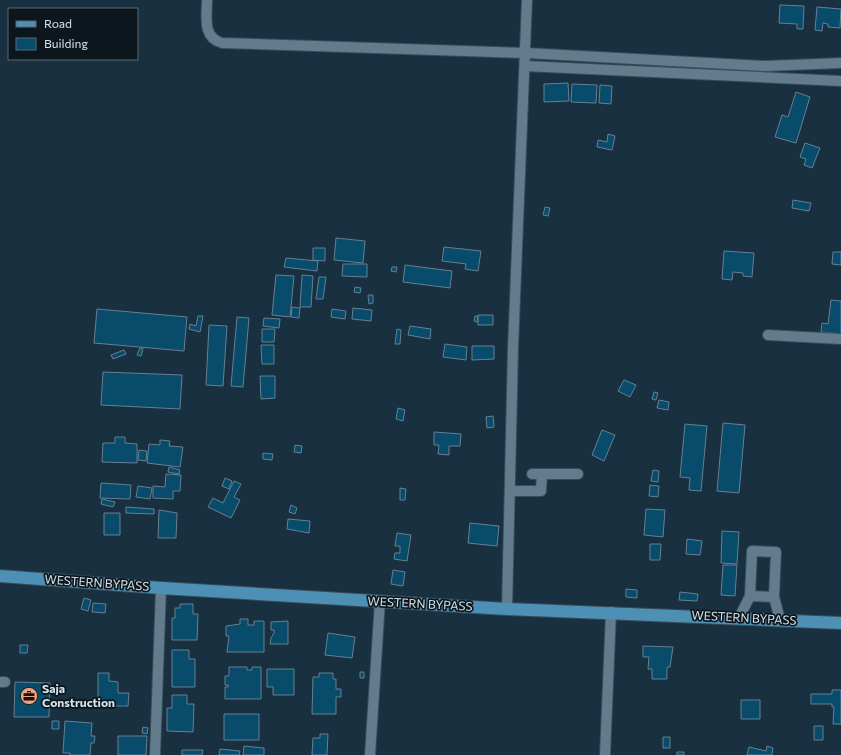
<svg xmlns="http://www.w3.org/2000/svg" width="841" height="755" viewBox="0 0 841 755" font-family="Commissioner,sans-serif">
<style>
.building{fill:#084b6b;stroke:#668091}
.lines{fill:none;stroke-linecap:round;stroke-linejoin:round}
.minor-casing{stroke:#384d59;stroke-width:12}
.major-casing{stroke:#384d59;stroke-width:14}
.minor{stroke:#627c8d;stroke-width:10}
.major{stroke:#4e90b5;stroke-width:12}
.labels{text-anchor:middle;stroke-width:3.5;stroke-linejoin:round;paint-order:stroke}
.street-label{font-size:12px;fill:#d5e3ec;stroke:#0c171d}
.poi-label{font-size:12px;font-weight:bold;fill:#d5e3ec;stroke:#0c171d;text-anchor:start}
</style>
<rect width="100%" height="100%" fill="#18303f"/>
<path class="building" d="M780 5 804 6 803 29H797V24L779 23Z
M817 7 841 9 840 28 828 27V24L823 23 822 31 815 30Z
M568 83 569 101 544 102V84Z
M572 84 597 85 596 103 571 102Z
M600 85 612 86 611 104 599 103Z
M796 92 810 97 796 143 775 137 782 115 788 117Z
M608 134 615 136 612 150 597 147 598 140 607 142Z
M805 143 820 148 812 168 804 165 806 159 800 157Z
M793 200 811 203 809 211 792 208Z
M545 207 550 208 548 216 543 215Z
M336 238 365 241 363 263 334 260Z
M444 247 481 251 478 271 465 269 466 264 442 261Z
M313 248H325V261L313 260Z
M724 251 754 253 752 277 743 276V273L733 272 732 280 722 279Z
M833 252H841V265L832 264Z
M286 258 318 261 317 271 284 267Z
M343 264H367V277L342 276Z
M405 265 452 271 450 288 403 282Z
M392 267H397L396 272 391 271Z
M276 275 294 276 290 317 272 315Z
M302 275 313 276 311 307H300Z
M319 277H326L323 299H316Z
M355 287 361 288 360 293 354 292Z
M368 295H373V303L369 304Z
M831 300 841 301V334L821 332 822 323 828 324Z
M292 307 300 308 299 318 291 317Z
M353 308 372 310 371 321 352 319Z
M97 309 187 317 184 351 94 343Z
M332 309 346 311 345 319 331 317Z
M478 315H493V325H478Z
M198 316H203L200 332 189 329 190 324 196 326Z
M475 316H478L477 322 474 321Z
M237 317 249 318 243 387 231 386Z
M264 318 280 319 279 328 263 326Z
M209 325 227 326 223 386 206 385Z
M410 326 431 329 430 339 408 335Z
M262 329H275L274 342H262Z
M397 329 401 330 400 344H395Z
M445 344 467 347 466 360 443 357Z
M261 345H274V364H262Z
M472 346H494V359L472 360Z
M140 348 143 349 141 356 137 355Z
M124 350 126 354 113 359 111 355Z
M103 372 182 375 180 409 101 405Z
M260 376H275V398L261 399Z
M624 380 636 385 630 397 618 391Z
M654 392 658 393 656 400 652 399Z
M659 400 669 402 668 410 657 408Z
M398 408 405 410 403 421 396 419Z
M493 416 494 427 487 428 486 417Z
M723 423 745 425 739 493 717 491Z
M685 424 707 426 701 491 689 490 690 478 680 477Z
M602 430 615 435 604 461 592 455Z
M434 432 461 434 460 446H449V455L438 454 439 445H434Z
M115 437H125V443L137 444V463L102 462 103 443H115Z
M160 440 170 441 169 446 183 447 180 467 147 463 149 444 160 445Z
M295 445 302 446 301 453 294 452Z
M139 450 147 451 146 461 138 460Z
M263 453 273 454 272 460 263 459Z
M169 467 180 470 179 474 168 472Z
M653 470 659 471 658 482 651 481Z
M166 474 181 475 180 491H173V499L153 498V486L165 487Z
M225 478 232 481 229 489 222 486Z
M234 481 241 484 234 497 240 500 231 518 208 507 213 498 223 503Z
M101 483 131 485 130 499 100 498Z
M650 485 659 486 658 497 649 496Z
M138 486 152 488 150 499 136 497Z
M400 488 406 489 405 500H400Z
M102 499 115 502 113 507 101 504Z
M291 505 297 508 295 514 289 512Z
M126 507 154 509V514L126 513Z
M646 509 665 510 663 537 644 535Z
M159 510 177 513 176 538H158Z
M104 513H120V535H104Z
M288 519 310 521 309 533 287 529Z
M470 523 499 526 497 546 468 543Z
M722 531 739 532 737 564 721 563Z
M397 533 411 535 407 561 394 559 395 553H400V546H395Z
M687 539 702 541 700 555 686 554Z
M650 544H661L660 560H650Z
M723 565H737L735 596 721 595Z
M393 570 405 572 403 586 391 584Z
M626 589 637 590V598L626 597Z
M680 592 698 594 697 601 679 600Z
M84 598 91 600 88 611 81 609Z
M93 603 106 604 105 613 92 612Z
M180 604H193V614H198L197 640H172V618H175V608H180Z
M240 619H248V625H254V621H264V652H227L229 636H226V626L240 624Z
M288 621V644H270L271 638 274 633V630H271V622Z
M328 633 355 637 352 658 325 655Z
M20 645H28L27 653H20Z
M643 646 673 647 670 667H667V679H652V669H648L649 657H643Z
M172 650H189V659H195V687H172Z
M229 667H247V670H252V667H261V699H225V687H228V685H225V676H229Z
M267 669H294V695H273V687H267Z
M360 672H364V678H360Z
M98 673H109V681L118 682V693H129L128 706H98Z
M319 673H333V679H336V689H341V697H336V714H312L313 677H319Z
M15 682 50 683 49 717H14Z
M832 690H841V724H833L834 707H832V704H811V694H832Z
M172 695H187V704H194L193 732 167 731V708H172Z
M741 700H760V719H741Z
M224 714H259V740H224Z
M52 721H59V729H52Z
M65 721 92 723 91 736H95L94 743H91L90 755H70V753H63Z
M814 726H823V740H814Z
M143 727 148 728 147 734 142 733Z
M320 734H328L327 755H312L313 738H320Z
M118 736H147L146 755H118Z
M663 737H670V748H663Z
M244 746 264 748V755H243Z
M767 746 773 748 772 755H747L749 747 766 751Z
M220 749 240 751 239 755H219Z
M182 750H203L202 755H182Z
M677 752H684V755H677Z"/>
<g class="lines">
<defs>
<path id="minor" d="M207 0C207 16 202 38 222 43L526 53 766 66 841 63
M525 66 841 81
M768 335 841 339
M532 474H578
M510 491H541L542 474
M750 596 774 597
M507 609 513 348 527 0
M739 618 750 596 752 551 776 552 774 597 780 620
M0 682H5
M155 755 161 588
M370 755 380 601
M605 755 611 612"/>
<path id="major" d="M0 576 161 588 507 609 841 623"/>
</defs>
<use href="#minor" class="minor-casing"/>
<use href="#major" class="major-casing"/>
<use href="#minor" class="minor"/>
<use href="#major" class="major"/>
</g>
<defs>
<symbol id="office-disc" viewBox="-11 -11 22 22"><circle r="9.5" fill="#f1a17c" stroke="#0c171d"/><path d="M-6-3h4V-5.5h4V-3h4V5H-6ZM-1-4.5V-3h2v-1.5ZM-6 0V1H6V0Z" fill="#111"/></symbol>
</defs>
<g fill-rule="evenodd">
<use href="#office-disc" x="19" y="686" width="20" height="20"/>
</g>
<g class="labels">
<g class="street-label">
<text transform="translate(97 583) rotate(4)" y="4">WESTERN BYPASS</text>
<text transform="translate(420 604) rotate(3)" y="4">WESTERN BYPASS</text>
<text transform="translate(744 618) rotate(3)" y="4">WESTERN BYPASS</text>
</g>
<g class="poi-label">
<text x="42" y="693">Saja<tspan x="42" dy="14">Construction</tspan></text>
</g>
</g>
<rect x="8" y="8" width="130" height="52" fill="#0c171d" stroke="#5c6970"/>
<rect x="16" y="21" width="20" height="6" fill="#4e90b5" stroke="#5c6970"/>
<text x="44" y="28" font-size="12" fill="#d5e3ec">Road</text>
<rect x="16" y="38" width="20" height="12" fill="#084b6b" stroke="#5c6970"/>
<text x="44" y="48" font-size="12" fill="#d5e3ec">Building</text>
</svg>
